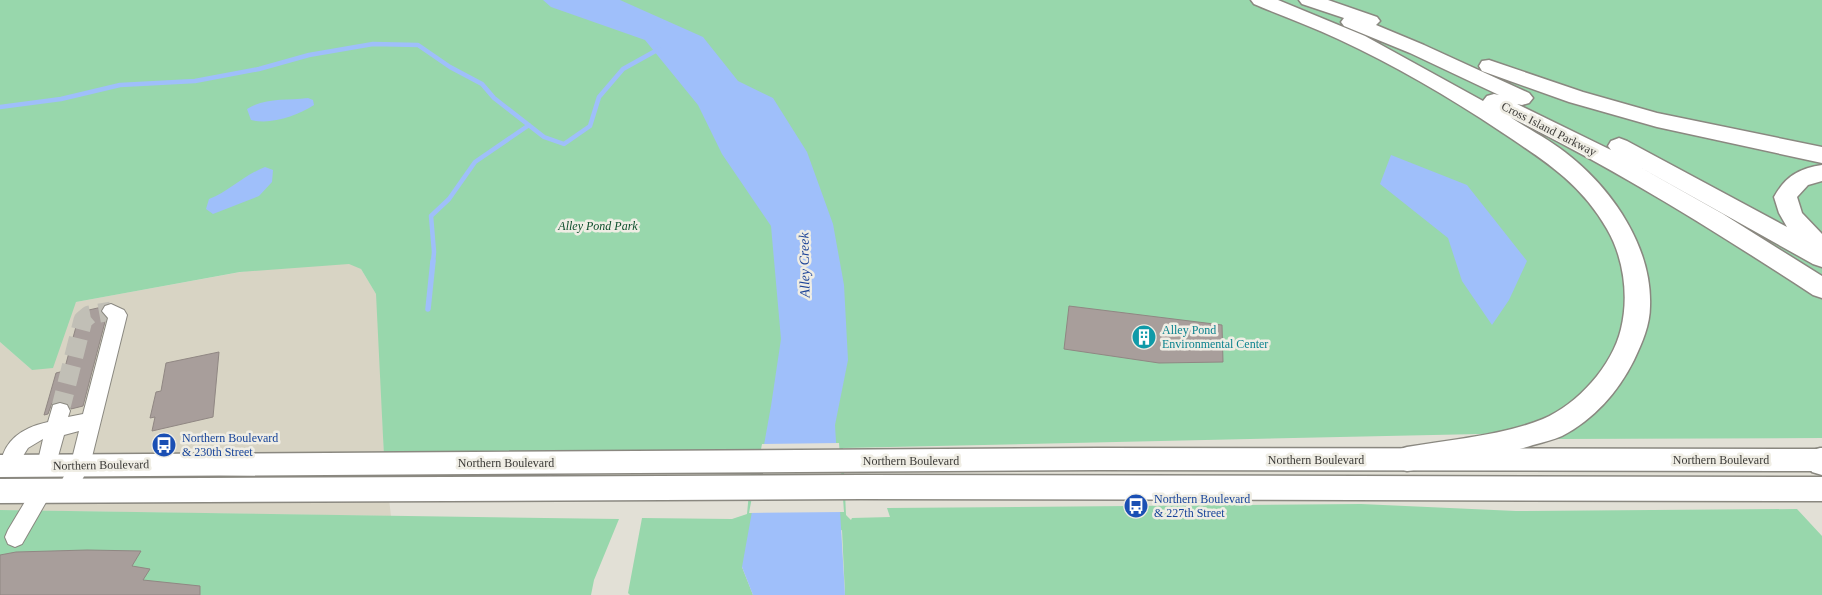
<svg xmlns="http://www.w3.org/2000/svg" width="1822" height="595" viewBox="0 0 1822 595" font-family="Georgia,serif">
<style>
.built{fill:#d8d4c4}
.green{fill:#98d7ac}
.water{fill:#9fbffa}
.pier{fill:#e2e0d6}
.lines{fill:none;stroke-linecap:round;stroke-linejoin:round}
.stream-far1{stroke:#9fbffa;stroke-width:4.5}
.stream{stroke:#9fbffa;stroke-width:5.5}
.building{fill:#a89e9b;stroke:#908783}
.minor-tunnel{stroke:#c1bfb6;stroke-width:19;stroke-dasharray:19 9;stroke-linecap:butt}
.minor-casing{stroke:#8a8880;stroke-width:2}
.major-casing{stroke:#8a8880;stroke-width:3}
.highway-casing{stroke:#8a8880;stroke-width:3}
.minor{fill:#fff;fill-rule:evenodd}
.major{fill:#fff;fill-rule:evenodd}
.highway{fill:#fff;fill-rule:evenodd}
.labels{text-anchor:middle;stroke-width:5;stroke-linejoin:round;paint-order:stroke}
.street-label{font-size:12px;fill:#3b3a37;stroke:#efede4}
.park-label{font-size:12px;font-style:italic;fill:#0c4e2b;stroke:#efede4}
.culture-label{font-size:12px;fill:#0d838f;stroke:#efede4;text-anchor:start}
.transit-label{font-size:12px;fill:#164399;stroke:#efede4;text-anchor:start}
.water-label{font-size:14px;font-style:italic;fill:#1d4498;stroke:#efede4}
</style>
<rect width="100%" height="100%" fill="#e2e0d6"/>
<path class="built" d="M329 256H353L378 297 384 457 391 516 0 510V342L32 370 76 302Z"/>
<path class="green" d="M0 0H1822V438L1557 439 1569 432 843 448 846 515 851 520 852 518 890 517 887 508 1361 504 1516 511 1797 509 1822 536V595H845L842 530 742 567 753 595H630L628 593 642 518 732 519 747 514 753 450 384 457 376 294 361 269 349 264 240 272 76 302 53 368 32 370 0 342Z
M0 510 619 519 594 580 591 595H0Z"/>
<path class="water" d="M543 0H620L703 37 738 81 773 98 807 152 833 224 844 285 848 360 835 425 845 595H753L742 567 771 406 781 339 771 226 722 154 698 105 645 40 551 7Z
M308 98 313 100 314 105C297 116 271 125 251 120L247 109C266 97 286 101 308 98Z
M1391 155 1467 185 1527 261 1509 300 1492 325 1462 281 1448 238 1380 184Z
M265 167 273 170 272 182 259 196 213 214 206 209 209 199C230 191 244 175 265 167Z"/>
<path class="pier" d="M839 443 844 512 749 513 762 444Z"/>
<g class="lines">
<path class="stream-far1" d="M0 107 61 99 120 85 195 81 259 69 309 55 373 44 418 45 450 67 482 84 494 98 544 137 564 144 590 126 599 97 623 69 659 49
M433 262 434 252 431 216 449 199 475 162 529 125"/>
<path class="stream" d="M428 309 433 261"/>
</g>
<path class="building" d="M1069 306 1222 325 1223 362 1159 363 1064 349Z
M102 307 100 311 106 318 83 406 71 409 68 403 59 401 52 403 48 414 44 415 56 373 64 371 80 312Z
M219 352 213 417 152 431 155 417 150 418 156 392 161 391 166 363Z
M87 550 141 551 132 566 150 569 143 580 200 586V595H0V555L16 552Z"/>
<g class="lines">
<path class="minor-tunnel" d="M60 411 83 320 89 315 111 311"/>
<defs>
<path id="minor" d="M111 304 124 310 127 315 90 465 73 497 66 500 59 497 56 491 71 463 79 431 64 435 54 471 47 474 40 471 37 465 43 439 28 448 13 472 6 475 0 473C0 443 20 428 48 422L53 405 60 403 67 405 70 411 68 417 83 414 108 318 102 311 105 306Z
M42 482 49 485 52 491 49 497 22 544 15 547 8 544 5 537 8 530 35 485Z"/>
<path id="major" d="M1099 448 1822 449V471L1099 470 0 477V455Z
M861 475 1822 477V501L861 499 0 503V479Z"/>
<path id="highway" d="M1251 0H1278L1365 36 1483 101 1487 96 1494 94 1499 95 1410 53 1344 26 1341 22 1344 18 1302 4 1299 0H1328L1377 17 1380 21 1376 25 1424 45 1529 93 1533 98 1529 103 1522 105 1517 104 1611 150 1608 146 1611 141 1619 138 1627 141 1787 227 1779 213 1774 197C1785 177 1799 168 1822 165V181L1808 185 1797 197 1802 213 1822 234V267L1813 264 1636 165 1723 214 1822 276V298L1813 295C1715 231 1616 169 1510 117 1530 130 1552 141 1571 157 1614 192 1652 248 1650 306 1650 325 1642 343 1634 360 1618 392 1594 419 1562 436 1553 440 1543 442 1533 445 1492 458 1449 464 1407 471L1397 468 1393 459 1397 450 1407 447C1449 440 1504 435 1543 419 1578 404 1612 366 1621 329 1629 297 1624 258 1607 229 1580 182 1543 160 1500 131 1449 97 1394 65 1338 39 1311 26 1282 16 1254 4Z
M1489 60 1583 92 1657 113 1822 147V163L1657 127 1569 102 1482 71 1479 66 1482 61Z
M1820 448H1822V475L1812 472 1806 460 1810 451Z"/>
</defs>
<use href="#minor" class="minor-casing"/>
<use href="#major" class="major-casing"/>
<use href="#highway" class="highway-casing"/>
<use href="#minor" class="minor"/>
<use href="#major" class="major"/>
<use href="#highway" class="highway"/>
</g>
<defs>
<symbol id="building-disc" viewBox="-11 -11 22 22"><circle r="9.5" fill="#0f9aa8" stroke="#efede4"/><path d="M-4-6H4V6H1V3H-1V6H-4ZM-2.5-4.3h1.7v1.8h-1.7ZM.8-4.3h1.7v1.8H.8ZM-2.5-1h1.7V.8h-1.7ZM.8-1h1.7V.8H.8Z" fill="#fff"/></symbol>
<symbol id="bus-disc" viewBox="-11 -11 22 22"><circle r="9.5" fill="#1a4fb4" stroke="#efede4"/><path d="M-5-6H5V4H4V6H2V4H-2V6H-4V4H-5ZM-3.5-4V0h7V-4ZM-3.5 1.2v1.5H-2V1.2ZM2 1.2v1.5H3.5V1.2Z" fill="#fff"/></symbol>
</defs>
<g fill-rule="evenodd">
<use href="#building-disc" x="1130" y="323" width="28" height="28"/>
<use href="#bus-disc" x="150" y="431" width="28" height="28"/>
<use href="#bus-disc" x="1122" y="492" width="28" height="28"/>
</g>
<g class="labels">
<g class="street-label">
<text transform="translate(1549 129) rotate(27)" y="4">Cross Island Parkway</text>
<text x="1316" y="464">Northern Boulevard</text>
<text x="1721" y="464">Northern Boulevard</text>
<text x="911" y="465">Northern Boulevard</text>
<text x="506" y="467">Northern Boulevard</text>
<text transform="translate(101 465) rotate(-1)" y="4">Northern Boulevard</text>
</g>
<g class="park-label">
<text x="598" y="230">Alley Pond Park</text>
</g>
<g class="culture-label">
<text x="1162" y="334">Alley Pond<tspan x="1162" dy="14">Environmental Center</tspan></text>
</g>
<g class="transit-label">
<text x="182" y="442">Northern Boulevard<tspan x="182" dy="14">&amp; 230th Street</tspan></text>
<text x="1154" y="503">Northern Boulevard<tspan x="1154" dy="14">&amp; 227th Street</tspan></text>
</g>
<g class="water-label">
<text transform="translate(804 265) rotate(-91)" y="5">Alley Creek</text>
</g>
</g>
</svg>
